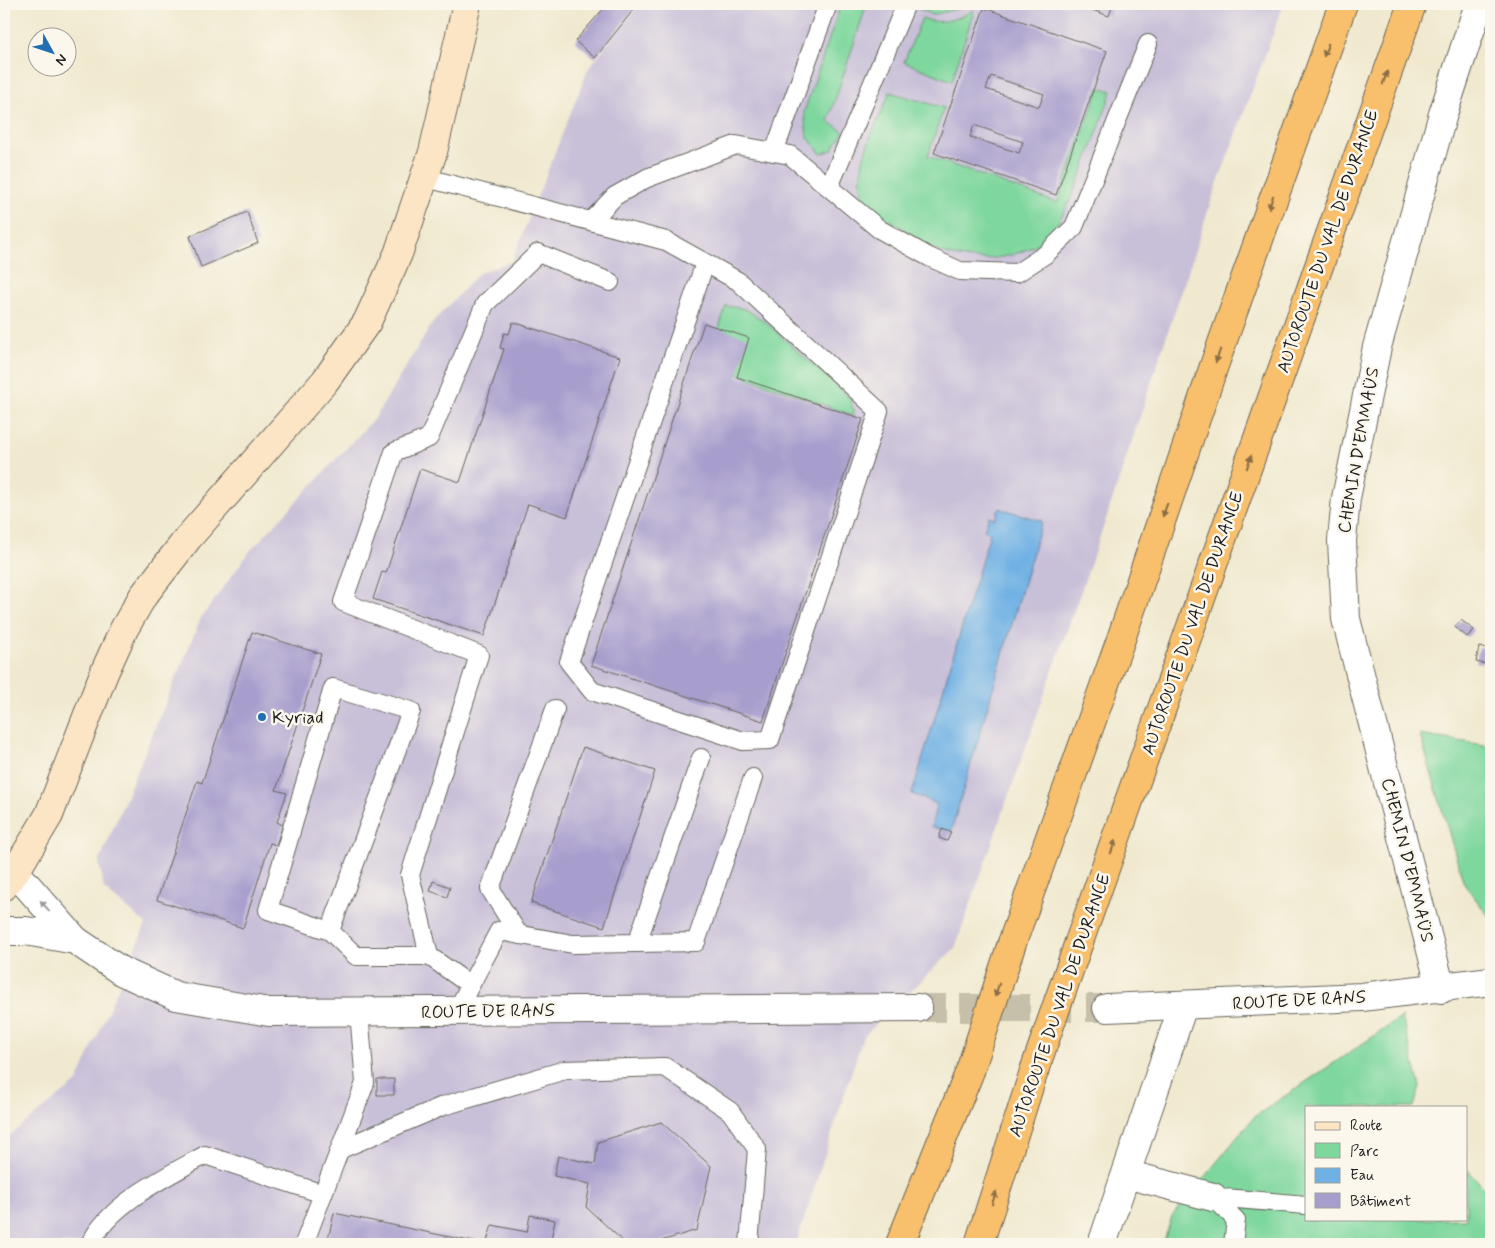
<svg xmlns="http://www.w3.org/2000/svg" width="1495" height="1248" viewBox="0 0 1495 1248" font-family="Mynerve,sans-serif">
<style>
.industrial{fill:#c8bfd8}
.green{fill:#7ed79d;stroke:#4d7a5c}
.water{fill:#6fb1e4;stroke:#466680}
.building{fill:#a89ecd;fill-rule:evenodd}
.lines{fill:none;stroke-linecap:round;stroke-linejoin:round}
.tertiary-tunnel{stroke:#c6c0ab;stroke-width:28;stroke-dasharray:28 14;stroke-linecap:butt}
.service-casing{stroke:#66645b;stroke-width:20}
.minor-casing{stroke:#66645b;stroke-width:30}
.tertiary-casing{stroke:#66645b;stroke-width:30}
.secondary-casing{stroke:#66645b;stroke-width:30}
.motorway-casing{stroke:#66645b;stroke-width:30}
.service{stroke:#fff;stroke-width:18}
.minor{stroke:#fff;stroke-width:28}
.tertiary{stroke:#fff;stroke-width:28}
.secondary{stroke:#fce5c4;stroke-width:28}
.motorway{stroke:#f8bf6c;stroke-width:28}
.motorway-bridge-casing{stroke:#66645b;stroke-width:30;stroke-linecap:butt}
.motorway-bridge{stroke:#f8bf6c;stroke-width:28}
.oneway{fill:#8a6e44}
.oneway2{fill:#999}
.poi-dot{fill:#1f6fb2;stroke:#fbf7ec;stroke-width:2}
.labels{text-anchor:middle;stroke-width:5;stroke-linejoin:round;paint-order:stroke}
.street-label{font-size:18px;fill:#1c1c1c;stroke:#fbf7ec}
.poi-label{font-size:18px;fill:#1c1c1c;stroke:#fbf7ec;text-anchor:start}
</style>
<rect width="100%" height="100%" fill="#fbf7ec"/>
<filter id="ink" filterUnits="userSpaceOnUse"><feTurbulence type="fractalNoise" baseFrequency=".02" numOctaves="2"/><feDisplacementMap in="SourceGraphic" scale="10" xChannelSelector="R" yChannelSelector="G"/><feConvolveMatrix kernelMatrix="1 2 1 2 8 2 1 2 1" color-interpolation-filters="sRGB"/></filter>
<filter id="wash" filterUnits="userSpaceOnUse"><feTurbulence type="fractalNoise" baseFrequency=".0096" numOctaves="4" result="noise"/><feDisplacementMap in="SourceGraphic" scale="20" xChannelSelector="R" yChannelSelector="G"/><feGaussianBlur stdDeviation="1.12" result="paint"/><feColorMatrix in="noise" values="0 0 0 0 0 0 0 0 0 0 0 0 0 0 0 0 0 1.4 0 .05"/><feComposite in="paint" operator="in"/></filter>
<g filter="url(#wash)">
<rect width="100%" height="100%" fill="#f0e9cf"/>
<path class="industrial" d="M639 4H1284L1213 196 1103 528 955 948 863 1037 796 1244H4V1140L77 1082 146 924 104 889 99 862 201 618 250 551 374 419 433 322 479 273 512 261 588 69Z"/>
<path class="green" d="M841 4H867L828 121 844 132 832 150 821 154 807 136 804 112Z
M910 4H976L932 15Z
M974 10 952 81 904 62 922 18C941 26 957 19 974 10Z
M1099 88 1112 91C1100 123 1068 224 1042 241 1014 260 975 264 943 253 927 248 910 233 895 223 884 216 865 207 862 193 855 159 878 123 890 92L944 108 928 156 1057 203Z
M726 306 745 309 764 321 850 398 855 416 738 374 719 328Z
M1420 735 1491 746V919L1464 884Z
M1402 1017 1420 1086 1414 1107H1306V1219H1466V1168L1491 1196V1244H1163L1172 1216 1254 1117Z"/>
<path class="water" d="M999 508 1042 521 951 832 931 827 937 804 912 794 990 533 984 530 989 516 995 519Z"/>
<g id="blocks">
<path class="building" d="M608 4H613L619 9 623 4H638L595 58 575 41Z
M1076 4H1113L1109 16Z
M984 8 1107 51 1056 195 934 153ZM991 76 1044 94 1039 107 986 89ZM974 125 1023 142 1019 153 970 137Z
M247 212 258 243 201 267 190 236Z
M513 322 620 357 567 517 528 504 484 636 373 599 382 572 386 573 420 469 460 482 504 349 500 348 504 333 509 334Z
M704 323 749 338 737 377 863 419 763 721 591 665Z
M1461 620 1474 630 1467 637 1455 627Z
M252 632 321 654 276 790 287 793 277 822 283 825 276 845 270 843 243 928 157 900 197 781 202 783Z
M1479 647 1491 650V665L1476 662Z
M583 747 655 771 604 927 531 903Z
M942 829 951 832 947 841 939 838Z
M433 881 450 887 447 897 430 891Z
M377 1079H394V1095H377Z
M661 1122 711 1166 697 1230 661 1241 662 1244H626L586 1207 590 1184 554 1176 558 1156 595 1164 598 1142Z
M334 1213 479 1243V1244H327Z
M530 1215 555 1220 550 1244H486L492 1225 527 1232Z"/>
</g>
</g>
<g filter="url(#ink)">
<use href="#blocks" fill-opacity="0" stroke="#66645b" stroke-width="1"/>
<g class="lines">
<path class="tertiary-tunnel" d="M918 1008H1107"/>
<defs>
<path id="service" d="M774 152 828 4
M423 177 666 241 738 281 879 411 770 740 743 741 592 691 569 662 705 263
M829 187 906 4
M591 221 615 196 647 178 736 145 790 155 879 229 929 257 960 271 1017 273 1046 254 1074 227 1148 44
M330 931 268 910 333 688 411 711 330 931 356 956H429
M519 935 490 889 555 709
M637 943 701 758
M470 985 429 956 410 875 479 655 343 602 394 452 429 438 485 304 538 253 610 282
M456 1012 499 931 573 944 696 942 753 778
M341 1149 443 1106 565 1070 665 1067 730 1111 757 1149 749 1244
M1213 1197 1306 1205
M1213 1197 1236 1220 1233 1244
M90 1244C110 1203 166 1177 205 1155L323 1194
M304 1244 365 1083 359 1012"/>
<path id="minor" d="M1126 1174 1213 1197
M1102 1244 1183 1006"/>
<path id="tertiary" d="M15 872 75 940 121 971 176 996 269 1012 918 1008
M4 931H26L75 940
M1441 989 1346 619 1342 541 1346 498 1377 347 1443 114 1479 4
M1107 1008 1362 997 1491 981"/>
<path id="secondary" d="M4 886 15 872 49 815 104 673 124 629 143 596 188 538 325 381 367 322 398 254 433 152 467 4"/>
<path id="motorway" d="M1079 942 1412 4
M1012 943 1121 639 1216 360 1343 4
M900 1244 970 1071
M979 1244 1034 1071"/>
</defs>
<use href="#service" class="service-casing"/>
<use href="#minor" class="minor-casing"/>
<use href="#tertiary" class="tertiary-casing"/>
<use href="#secondary" class="secondary-casing"/>
<use href="#motorway" class="motorway-casing"/>
<use href="#service" class="service"/>
<use href="#minor" class="minor"/>
<use href="#tertiary" class="tertiary"/>
<use href="#secondary" class="secondary"/>
<use href="#motorway" class="motorway"/>
<defs>
<path id="motorway-bridge" d="M970 1071 1012 943
M1034 1071 1079 942"/>
</defs>
<use href="#motorway-bridge" class="motorway-bridge-casing"/>
<use href="#motorway-bridge" class="motorway-bridge"/>
</g>
<defs><path id="oneway-solid" d="M-6-.8H1V-3.2L6.5 0L1 3.2V.8H-6Z" transform="scale(1.25)"/></defs>
<g class="oneway">
<use href="#oneway-solid" transform="translate(1326 50) rotate(110)"/>
<use href="#oneway-solid" transform="translate(1385 78) rotate(-70)"/>
<use href="#oneway-solid" transform="translate(1271 202) rotate(109)"/>
<use href="#oneway-solid" transform="translate(1218 356) rotate(109)"/>
<use href="#oneway-solid" transform="translate(1249 462) rotate(-71)"/>
<use href="#oneway-solid" transform="translate(1165 510) rotate(109)"/>
<use href="#oneway-solid" transform="translate(1113 847) rotate(-71)"/>
<use href="#oneway-solid" transform="translate(997 990) rotate(108)"/>
<use href="#oneway-solid" transform="translate(994 1198) rotate(-72)"/>
</g>
<use class="oneway2" href="#oneway-solid" transform="translate(45 906) rotate(-131)"/>
</g>
<circle class="poi-dot" cx="262" cy="717" r="5"/>
<g class="labels">
<g class="street-label">
<text transform="translate(1327 241) rotate(-71)" y="6">AUTOROUTE DU VAL DE DURANCE</text>
<text transform="translate(1358 450) rotate(-80)" y="6">CHEMIN D'EMMAÜS</text>
<text transform="translate(1192 623) rotate(-71)" y="6">AUTOROUTE DU VAL DE DURANCE</text>
<text transform="translate(1408 860) rotate(76)" y="6">CHEMIN D'EMMAÜS</text>
<text transform="translate(1299 1000) rotate(-3)" y="6">ROUTE DE RANS</text>
<text transform="translate(1059 1005) rotate(-71)" y="6">AUTOROUTE DU VAL DE DURANCE</text>
<text transform="translate(488 1011) rotate(-1)" y="6">ROUTE DE RANS</text>
</g>
<g class="poi-label">
<text x="272" y="723">Kyriad</text>
</g>
</g>
<rect width="1495" height="1248" fill="none" stroke="#fbf7ec" stroke-width="20"/>
<rect x="1305" y="1106" width="162" height="115" fill="#fbf7ec" stroke="#a29f99"/>
<rect x="1315" y="1122" width="25" height="8" fill="#fce5c4" stroke="#a29f99"/>
<text x="1350" y="1130" font-size="15" fill="#1c1c1c">Route</text>
<rect x="1315" y="1143" width="25" height="15" fill="#7ed79d" stroke="#a29f99"/>
<text x="1350" y="1156" font-size="15" fill="#1c1c1c">Parc</text>
<rect x="1315" y="1168" width="25" height="15" fill="#6fb1e4" stroke="#a29f99"/>
<text x="1350" y="1180" font-size="15" fill="#1c1c1c">Eau</text>
<rect x="1315" y="1193" width="25" height="15" fill="#a89ecd" stroke="#a29f99"/>
<text x="1350" y="1206" font-size="15" fill="#1c1c1c">Bâtiment</text>
<g transform="translate(52 52) rotate(130)"><circle r="24" fill="#fbf7ec" stroke="#a29f99"/>
<path d="M0-4L9 19L0 12L-9 19Z" fill="#1f6fb2"/>
<text y="-8" font-size="14" font-weight="bold" text-anchor="middle" fill="#1c1c1c">N</text>
</g>
</svg>
